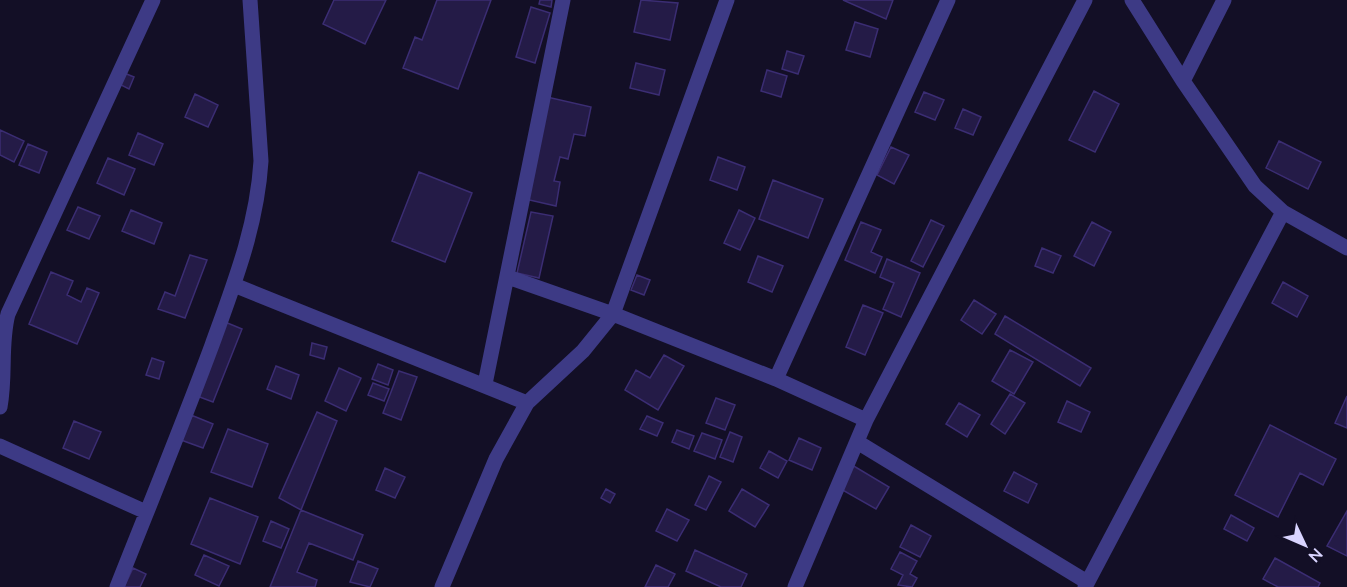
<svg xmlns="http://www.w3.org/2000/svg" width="1347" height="587" viewBox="0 0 1347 587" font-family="Mulish,sans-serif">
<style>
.building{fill:#241b47;stroke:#3b2d73;stroke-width:1.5}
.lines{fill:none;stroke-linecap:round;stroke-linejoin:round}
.minor{stroke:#3d3a85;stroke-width:15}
</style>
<rect width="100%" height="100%" fill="#130f26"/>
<path class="building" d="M334 0H386L365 44 323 24Z
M437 0H491L458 89 403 68 415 37 422 40Z
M540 0H552L551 7 539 4Z
M641 0 678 3 670 40 634 32Z
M843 0H893L886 19Z
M531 7 550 13 535 63 516 57Z
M855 22 878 29 870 57 846 50Z
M787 51 804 56 798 74 782 69Z
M636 63 665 70 659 95 630 88Z
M767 70 787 76 781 97 761 91Z
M124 73 134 77 129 89 119 84Z
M1094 91 1119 104 1095 152 1069 140Z
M924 92 944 100 935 120 915 112Z
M195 94 218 105 208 127 185 117Z
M547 97 591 107 585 136 574 134 568 159 560 157 554 181 560 182 556 206 525 199Z
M963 109 981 117 973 135 955 128Z
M0 130 24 141 14 162 0 155Z
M138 133 163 144 154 165 129 155Z
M1279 141 1321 162 1308 189 1266 168Z
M28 144 47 152 39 173 19 165Z
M891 147 909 155 894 184 877 175Z
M718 157 745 167 737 190 710 180Z
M108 158 135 169 124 195 97 183Z
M419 172 472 193 445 262 392 241Z
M773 180 823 199 808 238 759 219Z
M78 207 100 216 89 239 67 230Z
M131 210 162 223 154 244 122 231Z
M739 210 755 218 740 250 724 243Z
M531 212 553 216 539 278 517 273Z
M931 220 944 226 923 267 911 261Z
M861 222 881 230 871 252 882 257 875 273 845 260Z
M1092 222 1111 232 1094 266 1074 256Z
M1042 248 1061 256 1053 273 1035 266Z
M190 255 207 260 185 318 158 309 165 292 175 296Z
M758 256 783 266 772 292 748 282Z
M887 259 920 273 901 317 883 309 894 283 880 277Z
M51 272 73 281 67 295 81 302 87 288 99 293 77 344 29 324Z
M637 275 650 280 644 295 631 290Z
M1283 282 1308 296 1297 317 1272 303Z
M974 300 996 314 982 334 961 320Z
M863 305 883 313 865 355 846 347Z
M1005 316 1091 368 1080 386 995 334Z
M225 322 242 329 213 402 197 396Z
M312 343 327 347 324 359 310 355Z
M1010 350 1033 362 1014 394 992 381Z
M664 355 684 366 658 410 625 390 636 370 650 378Z
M152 358 164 362 159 379 146 375Z
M378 364 393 370 388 385 372 379Z
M276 366 299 375 291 399 267 389Z
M339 368 361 378 346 411 325 401Z
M399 371 417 377 401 420 383 413Z
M373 383 389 389 384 401 368 395Z
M1010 394 1025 403 1005 434 991 424Z
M1347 396V428L1335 423Z
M716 398 735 405 725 430 706 423Z
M1067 401 1090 412 1081 432 1058 422Z
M959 403 980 415 967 437 946 424Z
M317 412 337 421 301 510 279 498Z
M191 415 213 424 203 448 181 440Z
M647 416 663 423 657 436 640 429Z
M74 421 101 432 89 459 63 448Z
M1270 425 1336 459 1323 485 1300 473 1278 517 1235 495Z
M228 429 268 444 252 487 211 472Z
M677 430 694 436 689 449 672 442Z
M730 432 742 437 733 462 720 457Z
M702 433 722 440 715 459 694 451Z
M799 438 821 448 812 470 789 460Z
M769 451 787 461 778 478 760 468Z
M852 465 889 487 876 509 839 488Z
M385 468 405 477 395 498 376 490Z
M1014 472 1037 484 1028 503 1004 491Z
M709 476 721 482 706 510 695 505Z
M606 489 615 494 610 503 601 498Z
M742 489 769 505 755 527 729 511Z
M210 498 258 517 240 564 191 544Z
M667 509 689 520 677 541 656 531Z
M301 510 363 535 353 560 309 543 297 572 317 580 315 587H270Z
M1347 511V556L1327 546Z
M1231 515 1254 528 1247 541 1224 529Z
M271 521 289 529 281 548 263 541Z
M911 525 931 536 920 557 900 547Z
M695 550 747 574 741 587H721L686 571Z
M900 552 917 561 910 574 917 578 912 587 898 585 903 575 891 569Z
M204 555 229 566 219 586 195 575Z
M1275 558 1320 583 1318 587H1278L1263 579Z
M358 561 378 569 370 587 350 582Z
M656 565 675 574 668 587H645Z
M133 568 146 574 140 587H124Z"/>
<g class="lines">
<path class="minor" d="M1132 0 1183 81 1255 186 1283 212 1347 248
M1183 81 1224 0
M508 277 613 314 776 379 866 420
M234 285 527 403
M776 379 948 0
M485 384 563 0
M0 407C6 375 0 345 8 314L153 0
M859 443 1087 582
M0 446 146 512
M117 587C149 506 182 426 212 345 234 284 257 226 261 161L250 0
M442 587 496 459 527 403 583 351 613 314 727 0
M795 587 866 420 1085 0
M1085 587 1283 212"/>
</g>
<g transform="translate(1305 545) rotate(134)" stroke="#130f26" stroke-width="4.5" paint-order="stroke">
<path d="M0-4.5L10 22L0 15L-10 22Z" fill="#d9d4ff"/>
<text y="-9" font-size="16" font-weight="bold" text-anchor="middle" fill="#d9d4ff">N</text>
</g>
</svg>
